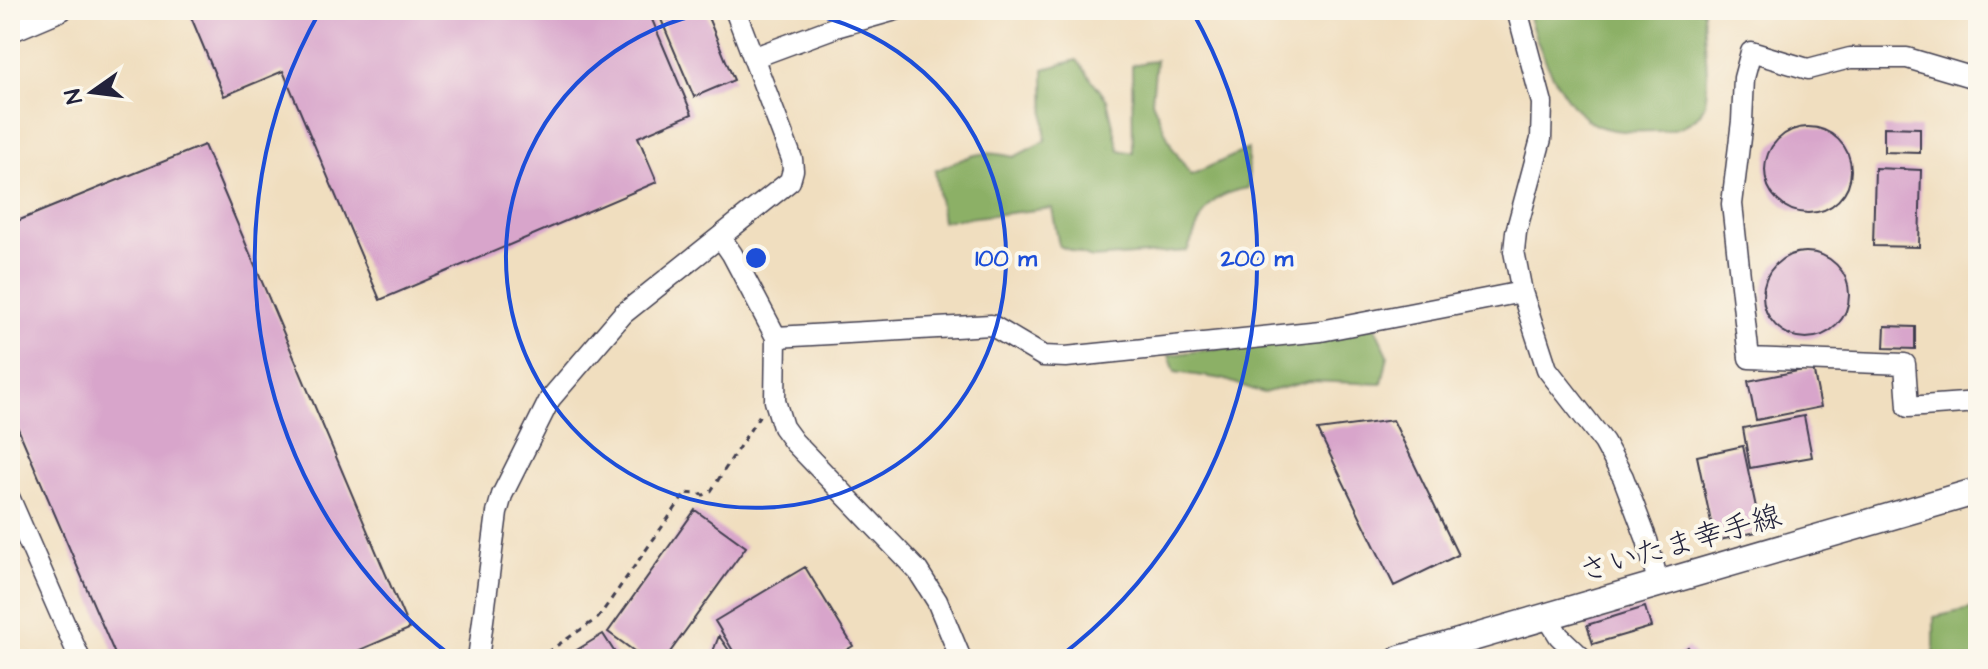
<svg xmlns="http://www.w3.org/2000/svg" width="1988" height="669" viewBox="0 0 1988 669" font-family="'Architects Daughter','Klee One',sans-serif">
<style>
.forest{fill:#8cb066;stroke:#576950;stroke-width:2}
.building{fill:#d8a5cb}
.lines{fill:none;stroke-linecap:round;stroke-linejoin:round}
.minor-casing{stroke:#413e4f;stroke-width:23}
.major-casing{stroke:#413e4f;stroke-width:29}
.path{stroke:#413e4f;stroke-width:3;stroke-dasharray:6 6;stroke-linecap:butt}
.minor{stroke:#fff;stroke-width:20}
.major{stroke:#fff;stroke-width:26}
.ring{fill:none;stroke:#1d4ed8;stroke-width:4}
.labels{text-anchor:middle;stroke-width:8;stroke-linejoin:round;paint-order:stroke}
.street-label{font-size:30px;fill:#22223b;stroke:#fbf7ec}
.centre{fill:#1d4ed8;stroke:#fbf7ec;stroke-width:4}
.ring-label{font-size:24px;text-anchor:middle;font-weight:bold;fill:#1d4ed8;stroke:#fbf7ec;stroke-width:8;stroke-linejoin:round;paint-order:stroke}
</style>
<rect width="100%" height="100%" fill="#fbf7ec"/>
<filter id="ink" filterUnits="userSpaceOnUse"><feTurbulence type="fractalNoise" baseFrequency=".0125" numOctaves="2"/><feDisplacementMap in="SourceGraphic" scale="16" xChannelSelector="R" yChannelSelector="G"/><feConvolveMatrix kernelMatrix="1 2 1 2 8 2 1 2 1" color-interpolation-filters="sRGB"/></filter>
<filter id="wash" filterUnits="userSpaceOnUse"><feTurbulence type="fractalNoise" baseFrequency=".006" numOctaves="4" result="noise"/><feDisplacementMap in="SourceGraphic" scale="32" xChannelSelector="R" yChannelSelector="G"/><feGaussianBlur stdDeviation="1.8" result="paint"/><feColorMatrix in="noise" values="0 0 0 0 0 0 0 0 0 0 0 0 0 0 0 0 0 1.4 0 .05"/><feComposite in="paint" operator="in"/></filter>
<g filter="url(#wash)">
<rect width="100%" height="100%" fill="#f0debf"/>
<path class="forest" d="M1527 10H1703C1703 35 1712 89 1703 108 1696 125 1672 131 1656 131 1635 132 1601 133 1585 118 1558 95 1536 44 1527 10Z
M1077 60 1107 100 1119 150 1133 153 1132 65 1156 60 1152 101 1172 147 1191 175 1248 149 1249 188C1205 194 1203 215 1187 251L1092 258 1059 246 1052 208 942 221 935 171C968 157 978 148 1014 157L1045 141 1044 69Z
M1375 327 1388 355 1382 384 1310 381 1263 393 1223 379 1175 372 1169 355Z
M1978 607V659H1931L1934 657V617Z"/>
<g id="blocks">
<path class="building" d="M208 10H648L692 114 638 137 657 182 380 300 283 71 224 96 191 17Z
M657 10H705L734 80 694 97Z
M1884 127 1920 128V153L1884 152Z
M1765 170a43 43 0 1 1 86 0a43 43 0 1 1-86 0Z
M204 145 409 629 339 659H117L10 410V238L12 237 10 224Z
M1875 168 1921 170 1919 247 1873 246Z
M1763 295a43 43 0 1 1 86 0a43 43 0 1 1-86 0Z
M1885 326 1915 327V349L1884 348Z
M1813 368 1821 407 1756 420 1748 381Z
M1804 416 1812 457 1750 468 1743 428Z
M1393 420 1458 555 1394 586 1318 430Z
M1743 446 1761 531 1715 541 1697 456Z
M695 510 746 547 665 659H645L608 632Z
M805 567 853 646 831 659H738L715 621Z
M1645 607 1651 627 1593 644 1587 625Z
M603 634 619 659H562Z
M719 636 735 659H710Z
M1688 647 1696 657 1693 659H1673Z"/>
</g>
</g>
<g filter="url(#ink)">
<use href="#blocks" fill-opacity="0" stroke="#413e4f" stroke-width="2"/>
<g class="lines">
<defs>
<path id="minor" d="M1517 10 1542 103 1541 139 1516 232 1514 251 1522 292 1547 369 1604 442 1623 477 1647 540 1658 582
M10 32 62 10
M755 57 836 27 896 10
M1978 79 1907 58H1850L1808 69 1751 52 1744 78 1742 121 1732 204 1749 358 1905 364 1908 407 1978 402
M721 238 732 254 776 337 775 401 783 427 794 442 918 571 937 601 961 659
M776 337 991 325 1043 356 1066 357 1321 331 1522 292
M10 499 80 659
M1546 615 1559 636 1583 659
M478 659 497 513 502 495 550 399 623 314 790 181 793 170 792 159 735 10"/>
<path id="major" d="M1400 659 1978 491"/>
</defs>
<use href="#minor" class="minor-casing"/>
<use href="#major" class="major-casing"/>
<path class="path" d="M537 659 598 618 686 493 704 495 711 491 761 413"/>
<use href="#minor" class="minor"/>
<use href="#major" class="major"/>
</g>
</g>
<g class="ring">
<path d="M789 10A250 250 0 1 1 723 10"/>
<path d="M454 658A501 501 0 0 1 320 11M1192 11A501 501 0 0 1 1058 658"/>
</g>
<g class="labels">
<g class="street-label">
<text transform="translate(1680 543) rotate(-16)" y="10">さいたま幸手線</text>
</g>
</g>
<circle cx="756" cy="258" r="12" class="centre"/>
<g class="ring-label">
<text x="1006" y="266">100 m</text>
<text x="1257" y="266">200 m</text>
</g>
<rect width="1988" height="669" fill="none" stroke="#fbf7ec" stroke-width="40"/>
<g transform="translate(92 92) rotate(256)" stroke="#fbf7ec" stroke-width="6" paint-order="stroke">
<path d="M0-6L14 30L0 20L-14 30Z" fill="#22223b"/>
<text y="-12" font-size="22" font-weight="bold" text-anchor="middle" fill="#22223b">N</text>
</g>
</svg>
